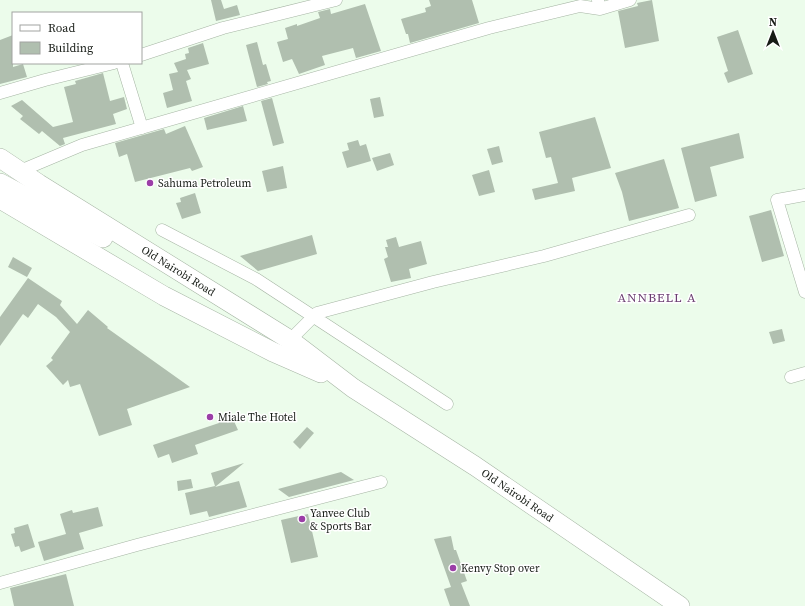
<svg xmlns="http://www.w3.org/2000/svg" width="805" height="606" viewBox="0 0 805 606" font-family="'Source Serif 4',serif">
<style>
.building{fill:#b0bfaf}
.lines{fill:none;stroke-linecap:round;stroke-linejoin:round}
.minor-casing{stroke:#a6b5a4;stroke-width:13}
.trunk-casing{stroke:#a6b5a4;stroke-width:20}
.minor{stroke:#fff;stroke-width:12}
.trunk{stroke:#fff;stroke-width:19}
.poi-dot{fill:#9b3ea7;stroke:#fff;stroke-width:1.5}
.labels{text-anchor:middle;stroke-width:3;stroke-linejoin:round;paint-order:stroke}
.poi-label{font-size:11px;fill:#161b15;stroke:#fff;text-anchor:start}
.street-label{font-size:11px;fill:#161b15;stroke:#fff}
.quarter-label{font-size:13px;letter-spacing:1px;fill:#6b3d71;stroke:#fff}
</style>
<rect width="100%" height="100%" fill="#ecfceb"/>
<path class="building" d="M211 0H221L224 9 237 5 240 15 216 21Z
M429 0H472L479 23 410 43 408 34H406L401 19 426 12 425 8 431 6Z
M652 0 659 41 625 48 618 11 638 6 637 3Z
M365 4 381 51 356 58 353 48 322 56 325 65 299 74 292 59 283 62 277 42 288 39 285 28 297 24V26L320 18 318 12 330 9 331 14Z
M738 30 753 74 728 83 724 73 728 71 717 37Z
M13 35V67L23 64 27 77 0 84V40Z
M257 42 263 65 266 64 271 81 267 82 268 84 257 87 246 45Z
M203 43 209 64 187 70 191 79 186 81 192 101 167 108 163 93 173 90 169 74 178 72 174 63 186 59 185 54 189 53 188 48Z
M103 73 110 101 124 97 127 109 113 114 116 124 63 138 65 144 60 146 42 131 39 134 20 119 23 116 11 106 22 100 53 127 73 122 64 87 76 84 75 81Z
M380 97 384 116 374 118 370 99Z
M272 98 284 143 273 146 261 101Z
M243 106 247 121 207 130 204 118Z
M595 117 611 168 572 178 575 191 535 200 532 189 558 183 551 157 546 158 539 132Z
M185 126 203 167 192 171 190 168 135 182 127 154 119 157 115 143 164 129 166 134Z
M739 133 744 158 710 167 717 196 695 202 681 148Z
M358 140 360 146 366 144 371 161 347 168 342 152 349 150 347 143Z
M499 146 503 162 492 165 487 149Z
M390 153 394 165 377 171 372 158Z
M664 159 679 208 629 221 622 192 615 173Z
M283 166 287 188 267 192 262 171Z
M489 170 495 192 479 196 472 175Z
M195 193 201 213 182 219 176 203 181 202 180 198Z
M771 210 784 256 762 262 749 216Z
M312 235 317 254 258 271 240 256Z
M396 237 399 247 421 241 427 264 409 269 411 278 391 282 384 259 388 257 385 247H388L386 240Z
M13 257 32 268 27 277 8 267Z
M28 278 62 301 60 305 77 324 88 310 108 327 107 328 190 387 127 409 132 425 99 436 80 384 70 387 68 380 63 385 46 366 53 360 51 358 70 332 56 317 38 304 28 318 23 314 0 346V317Z
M782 329 785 341 773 344 769 332Z
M228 417 230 421 233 419 238 430 195 445 198 454 172 463 169 454 158 458 153 445 219 423 218 421Z
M307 427 314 433 300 449 293 442Z
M244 463 215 487 239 481 247 507 209 517 207 511 190 515 185 493 215 486 211 473Z
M341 472 354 480 289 497 278 489Z
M191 479 193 488 178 491 177 481Z
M98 507 103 526 79 533 84 549 44 561 38 542 66 534 60 514 72 510 73 513Z
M308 514 318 557 291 563 281 520Z
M28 524 35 547 21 552 19 546 15 547 11 534 15 533 14 528Z
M451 536 454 550H456L467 581 461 583 470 606H450L444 589 451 587 434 539Z
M66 574 74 606H14L10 588Z"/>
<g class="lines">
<defs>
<path id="minor" d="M600 9 630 0
M141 55 223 28 336 0
M122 63 142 128
M0 93 45 80 114 63
M20 171 82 145 489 28 580 6 600 9 598 0
M805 195 777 200 805 292
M162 230 256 279 447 404
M290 340 317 313 433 282 544 256 689 215
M791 377 805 373
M0 583 137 545 381 482"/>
<g id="trunk">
<path id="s1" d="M0 158 39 184 290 340 353 388 475 466 680 606"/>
<path d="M0 183 103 238"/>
<path d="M0 199 164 296 273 352 321 373"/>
</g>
</defs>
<use href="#minor" class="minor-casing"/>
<use href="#trunk" class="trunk-casing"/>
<use href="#minor" class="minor"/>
<use href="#trunk" class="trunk"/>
</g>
<g class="poi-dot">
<circle cx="150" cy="183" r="4"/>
<circle cx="210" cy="417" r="4"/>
<circle cx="302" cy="519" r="4"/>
<circle cx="453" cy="568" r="4"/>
</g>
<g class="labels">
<g class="poi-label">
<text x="158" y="187">Sahuma Petroleum</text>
<text x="218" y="421">Miale The Hotel</text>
<text x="310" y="517">Yanvee Club<tspan x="310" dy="13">&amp; Sports Bar</tspan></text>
<text x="461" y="572">Kenvy Stop over</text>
</g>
<g class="street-label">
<text dy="4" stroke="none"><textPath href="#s1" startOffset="211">Old Nairobi Road</textPath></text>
<text dy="4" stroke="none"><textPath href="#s1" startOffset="618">Old Nairobi Road</textPath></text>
</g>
<g class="quarter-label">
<text x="657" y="302">ANNBELL A</text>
</g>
</g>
<rect x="12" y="12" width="130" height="52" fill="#ffffff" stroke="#a2a4a1"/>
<rect x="20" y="25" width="20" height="6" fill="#ffffff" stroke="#a2a4a1"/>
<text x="48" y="32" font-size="12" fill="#161b15">Road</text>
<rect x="20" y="42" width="20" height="12" fill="#b0bfaf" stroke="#a2a4a1"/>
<text x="48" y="52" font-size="12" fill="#161b15">Building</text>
<g transform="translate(773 32)" stroke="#ffffff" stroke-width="3" paint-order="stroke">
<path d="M0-3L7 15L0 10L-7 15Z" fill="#161b15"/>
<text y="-6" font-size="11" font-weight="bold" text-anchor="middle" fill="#161b15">N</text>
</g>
</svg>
